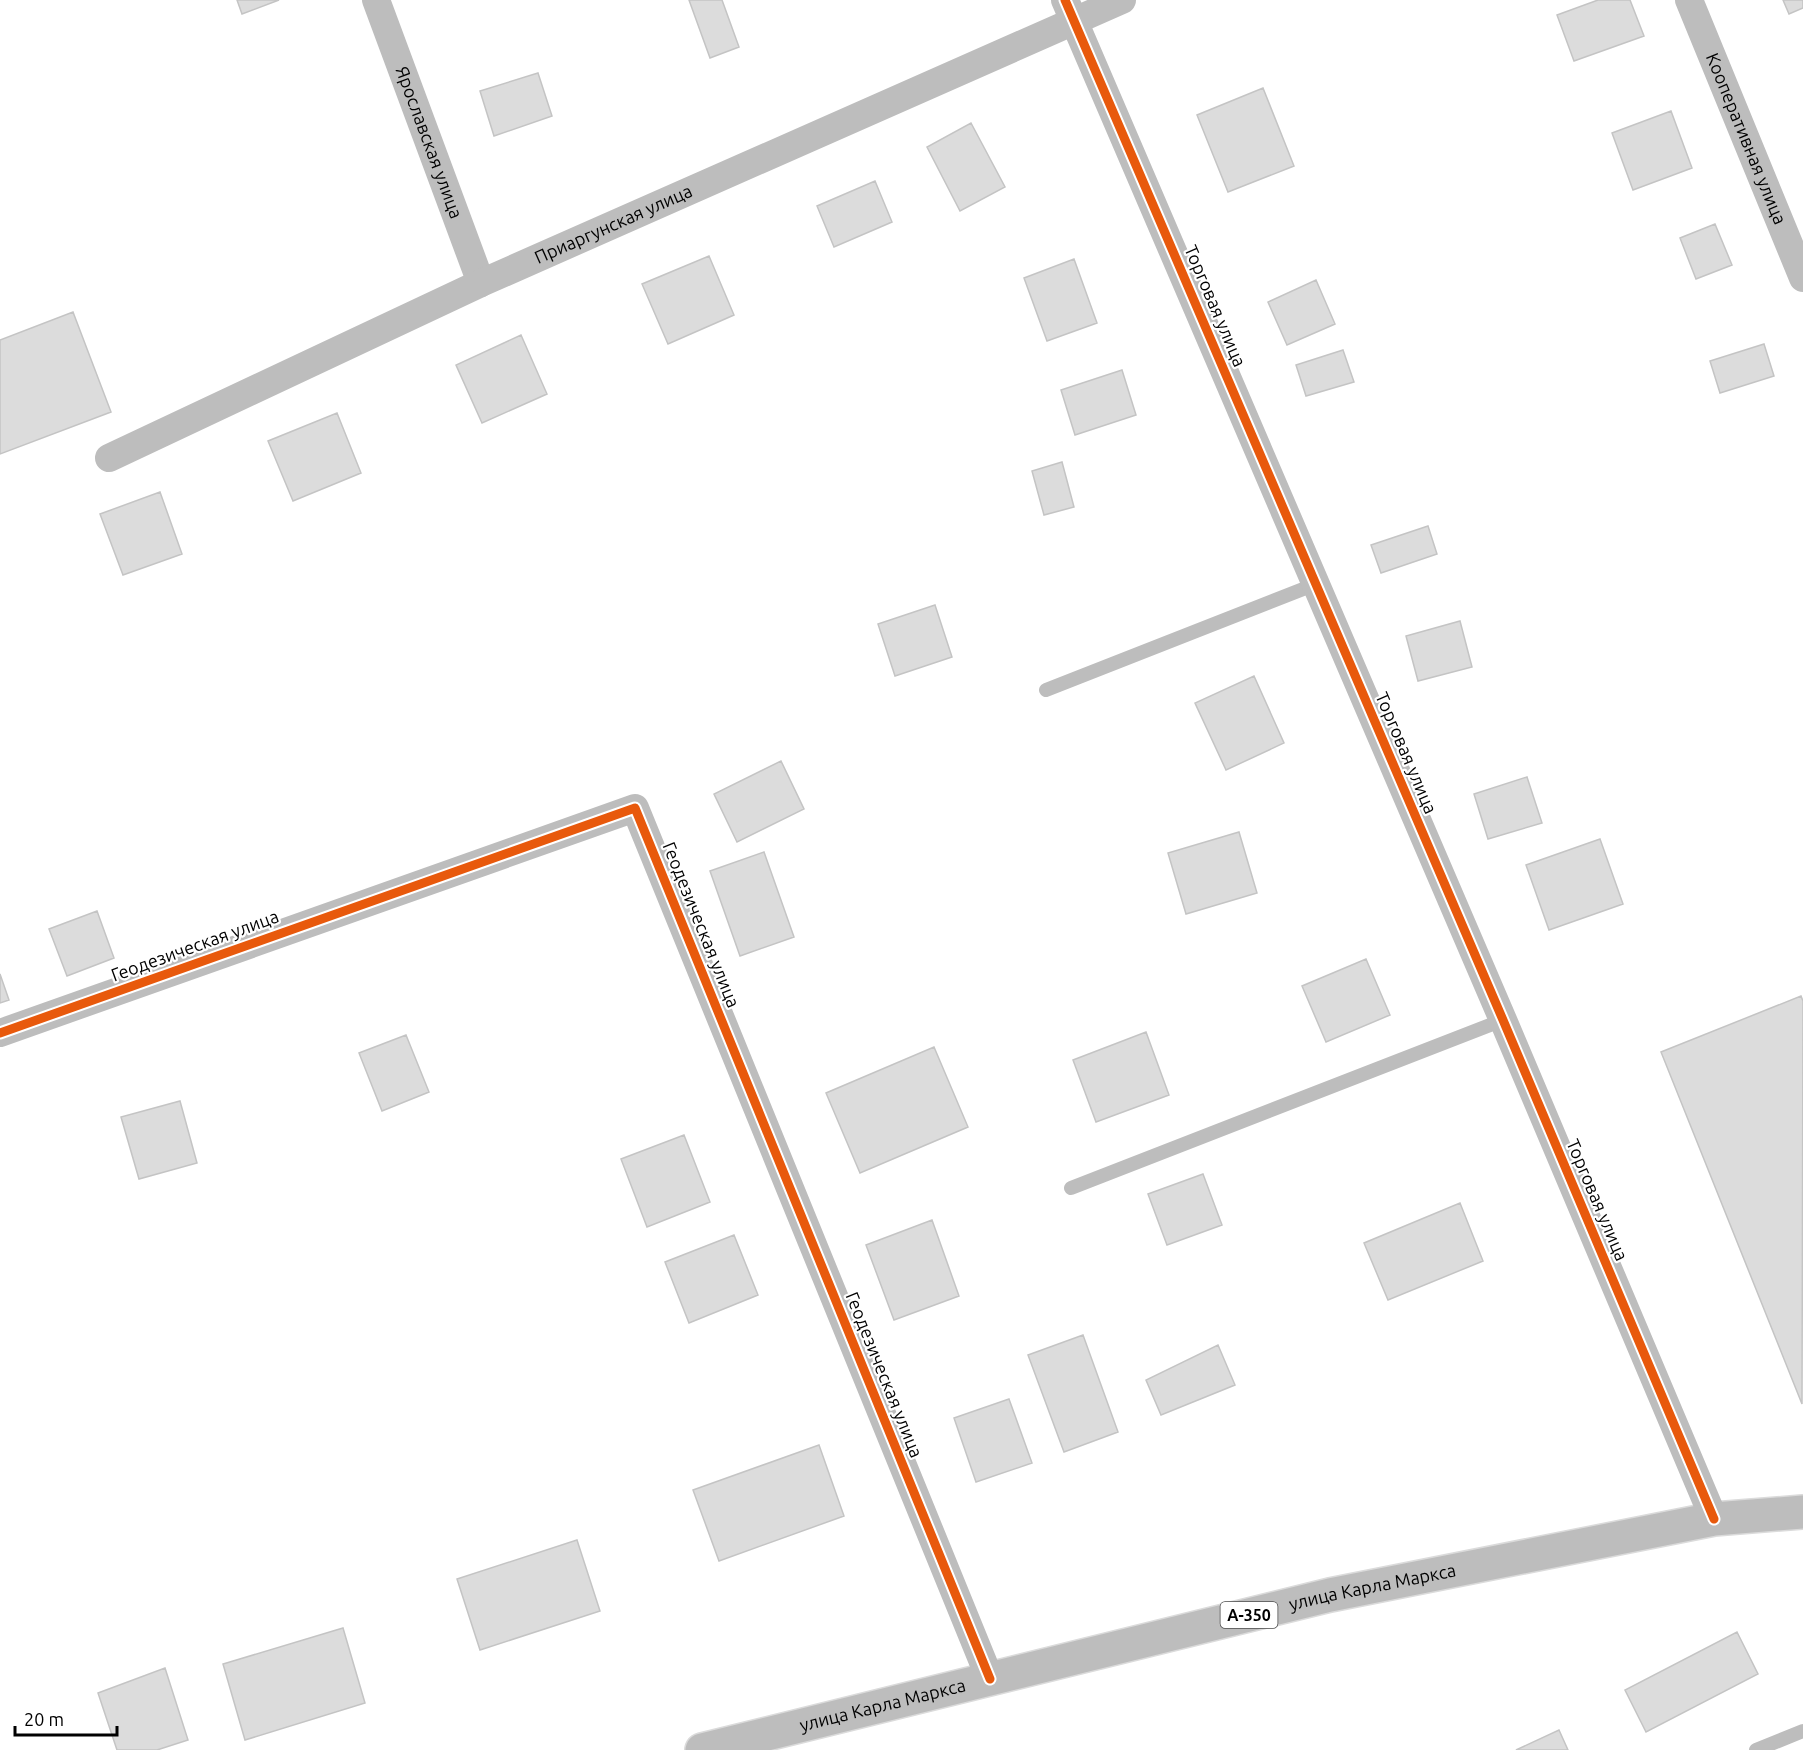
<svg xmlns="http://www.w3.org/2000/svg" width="1803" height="1750" viewBox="0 0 1803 1750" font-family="Ubuntu,sans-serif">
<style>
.building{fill:#dcdcdc;stroke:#c4c4c4;stroke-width:1.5}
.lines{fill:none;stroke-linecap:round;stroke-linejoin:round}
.highway-casing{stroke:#dbdbdb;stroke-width:36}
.lane{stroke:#bdbdbd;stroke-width:14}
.street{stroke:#bdbdbd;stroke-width:28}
.highway{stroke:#bdbdbd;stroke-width:33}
.cycleway-casing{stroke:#fff;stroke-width:13}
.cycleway{stroke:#e8590c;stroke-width:9}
.labels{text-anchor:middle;stroke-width:4.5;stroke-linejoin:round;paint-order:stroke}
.shield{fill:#fff;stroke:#4c4c4c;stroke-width:1.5}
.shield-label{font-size:16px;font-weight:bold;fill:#000}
.street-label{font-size:18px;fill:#000;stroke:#fff}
</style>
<rect width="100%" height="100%" fill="#fff"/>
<path class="building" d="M237 0H279L242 14Z
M689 0H722L739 47 710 58Z
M1598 0H1630L1644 36 1574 61 1557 15Z
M1783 0H1803V8L1789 14Z
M538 73 552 116 494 136 480 91Z
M1263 88 1294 166 1228 192 1197 115Z
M1671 111 1692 168 1633 190 1612 133Z
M971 123 1005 187 960 211 927 147Z
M875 181 892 222 834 247 817 206Z
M1715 224 1732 265 1696 279 1680 238Z
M709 256 734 315 668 344 642 284Z
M1074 259 1097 323 1047 341 1024 278Z
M1316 280 1335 324 1287 345 1268 302Z
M73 312 111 412 0 454V340Z
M521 335 547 394 482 423 456 365Z
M1764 344 1774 376 1720 393 1710 361Z
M1343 350 1354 382 1306 396 1296 365Z
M1122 370 1136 415 1075 435 1061 390Z
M337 413 361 473 293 501 268 441Z
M1062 462 1074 507 1044 515 1032 471Z
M160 492 182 554 123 575 100 514Z
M1428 526 1437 554 1381 573 1371 545Z
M935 605 952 657 895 676 878 624Z
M1460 621 1472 667 1418 681 1406 636Z
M1254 676 1284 743 1226 770 1195 703Z
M781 761 804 809 737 842 714 794Z
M1527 777 1542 823 1488 839 1474 794Z
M1239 832 1257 893 1186 914 1168 853Z
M1600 839 1623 904 1549 930 1526 865Z
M764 852 794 937 740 956 710 871Z
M97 911 114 958 67 976 49 929Z
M1366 959 1390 1015 1326 1042 1302 986Z
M0 974 9 1000 0 1003Z
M1801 996 1803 1001 1802 1404 1661 1052Z
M1146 1032 1169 1095 1096 1122 1073 1060Z
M406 1035 429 1092 382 1111 359 1053Z
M934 1047 968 1127 860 1173 826 1093Z
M180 1101 197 1163 139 1179 121 1117Z
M684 1135 710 1202 647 1227 621 1159Z
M1203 1174 1222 1225 1167 1245 1148 1194Z
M1460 1203 1483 1261 1388 1300 1364 1243Z
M932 1220 959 1296 894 1320 866 1245Z
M734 1235 758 1295 689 1323 665 1262Z
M1083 1335 1118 1432 1064 1452 1028 1355Z
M1218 1345 1235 1385 1161 1415 1146 1380Z
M1009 1399 1032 1463 976 1482 954 1418Z
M819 1445 844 1516 719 1561 693 1490Z
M577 1540 600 1611 480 1650 457 1579Z
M343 1628 365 1703 245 1740 223 1664Z
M1737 1632 1758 1674 1646 1732 1625 1690Z
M165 1668 188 1740 157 1750H117L98 1693Z
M1559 1730 1568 1750H1516Z"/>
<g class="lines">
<defs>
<g id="highway">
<path id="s4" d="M702 1750 1330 1595 1714 1519 1803 1512"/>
</g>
</defs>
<use href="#highway" class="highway-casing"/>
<path class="lane" d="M1046 690 1316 584
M1071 1188 1503 1020
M1756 1750 1803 1731"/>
<g class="street">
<path id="s1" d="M376 0 481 283"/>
<path d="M1065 0 1503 1020 1714 1519"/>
<path id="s2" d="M1689 0 1803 278"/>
<path id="s3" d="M109 458 481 283 1122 0"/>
<path d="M0 1033 635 808 990 1679"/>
</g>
<use href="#highway" class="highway"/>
<defs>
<path id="cycleway" d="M1065 0 1503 1020 1714 1519
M0 1033 635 808 990 1679"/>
</defs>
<use href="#cycleway" class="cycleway-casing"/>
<use href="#cycleway" class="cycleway"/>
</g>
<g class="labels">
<rect class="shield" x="1220.5" y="1602" width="57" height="26" rx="4.5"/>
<g class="shield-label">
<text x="1249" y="1621">А-350</text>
</g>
<g class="street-label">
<text dy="6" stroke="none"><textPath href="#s2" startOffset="150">Кооперативная улица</textPath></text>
<text dy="6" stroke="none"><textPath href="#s1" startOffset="152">Ярославская улица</textPath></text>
<text dy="6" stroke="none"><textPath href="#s3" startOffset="556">Приаргунская улица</textPath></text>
<text transform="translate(1215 306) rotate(67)" y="6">Торговая улица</text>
<text transform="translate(1406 753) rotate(67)" y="6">Торговая улица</text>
<text transform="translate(701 925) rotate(68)" y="6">Геодезическая улица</text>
<text transform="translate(195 946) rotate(-20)" y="6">Геодезическая улица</text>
<text transform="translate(1597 1200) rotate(67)" y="6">Торговая улица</text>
<text transform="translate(884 1375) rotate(68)" y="6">Геодезическая улица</text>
<text dy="6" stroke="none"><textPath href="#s4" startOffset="690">улица Карла Маркса</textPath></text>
<text dy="6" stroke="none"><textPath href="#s4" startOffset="186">улица Карла Маркса</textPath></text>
</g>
</g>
<path d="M15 1726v9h102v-9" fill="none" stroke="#000000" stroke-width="3"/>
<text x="24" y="1726" font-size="18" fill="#000000" stroke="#ffffff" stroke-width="4.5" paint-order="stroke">20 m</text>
</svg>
